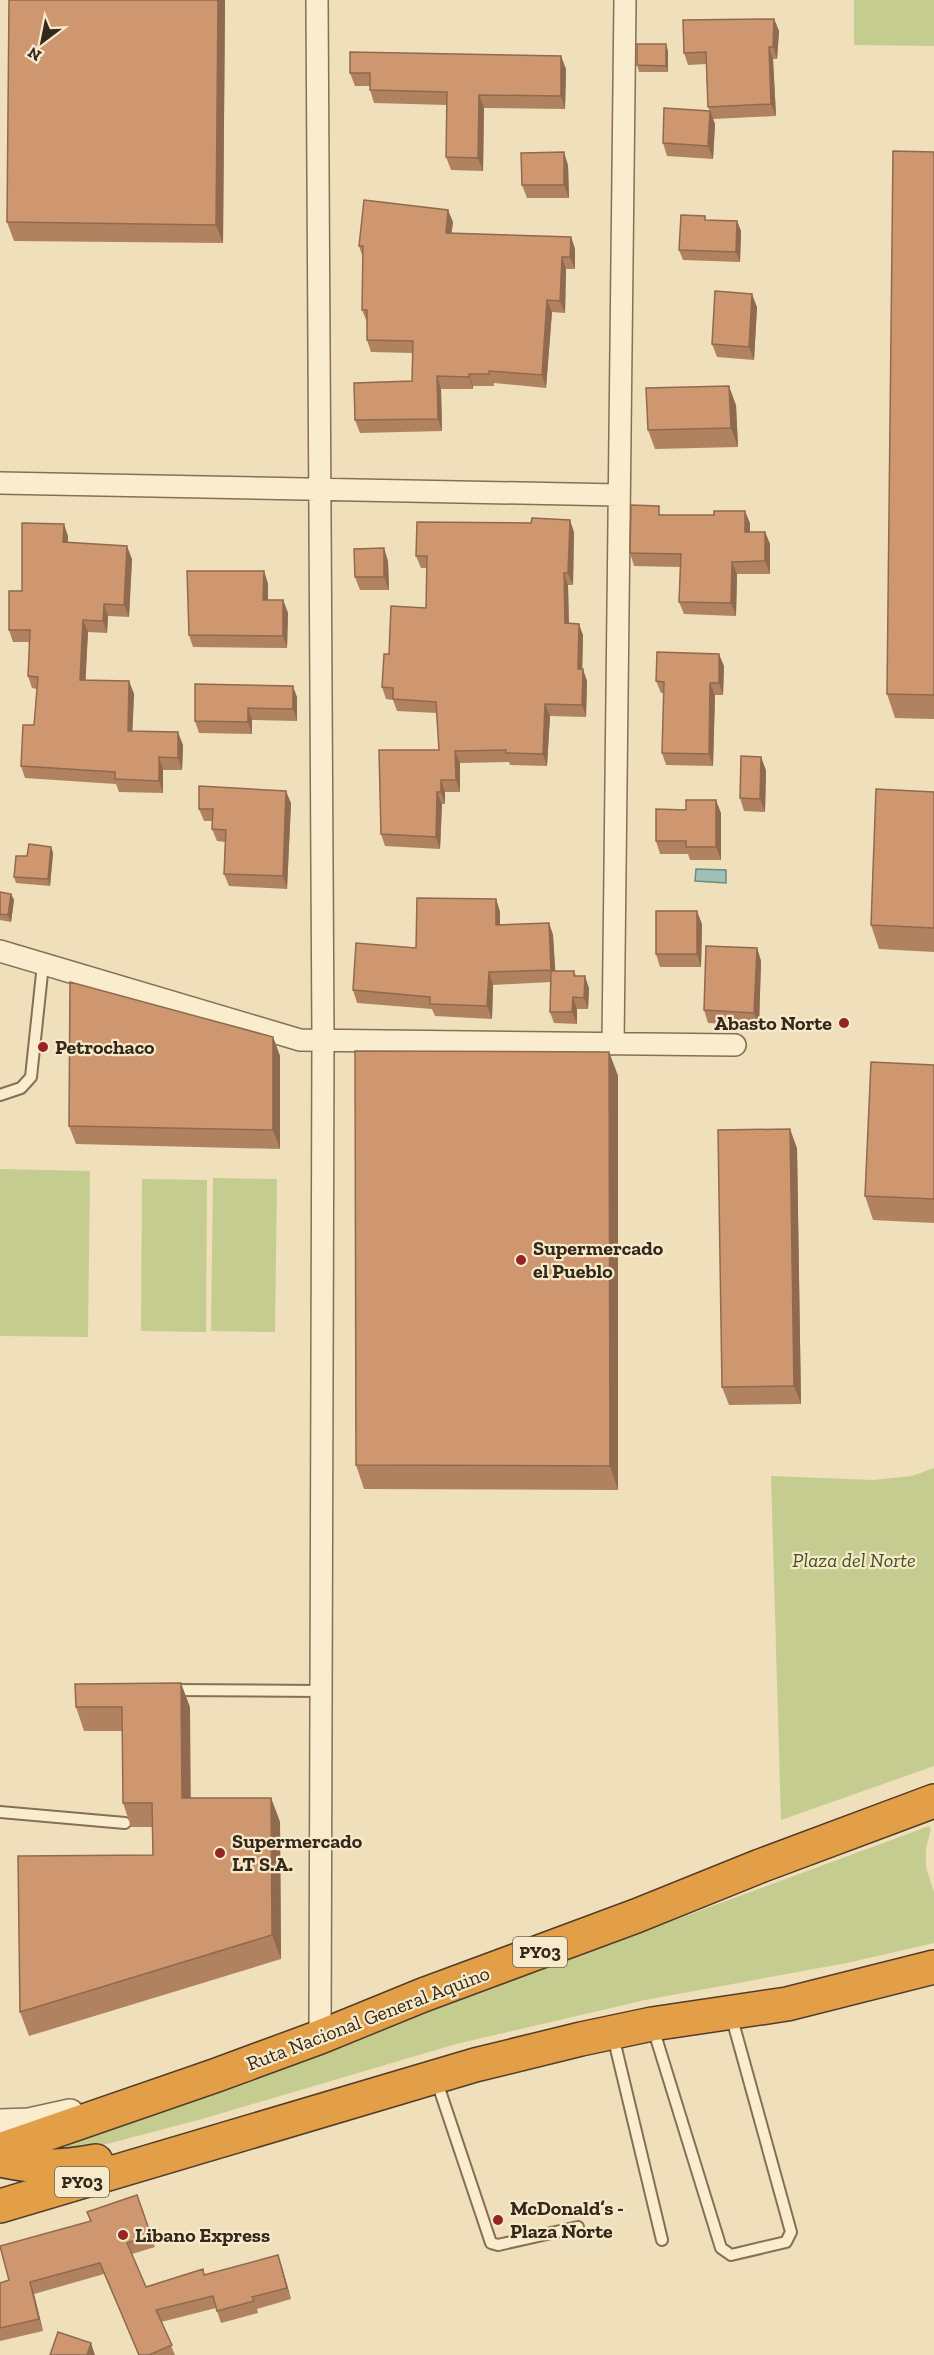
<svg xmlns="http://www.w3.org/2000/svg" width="934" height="2355" viewBox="0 0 934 2355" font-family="'Zilla Slab',serif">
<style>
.green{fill:#c5cc90}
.water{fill:#a0bfb6;stroke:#678d83;stroke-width:1.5}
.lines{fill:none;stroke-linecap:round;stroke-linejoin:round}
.service-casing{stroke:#866f55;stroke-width:14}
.minor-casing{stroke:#866f55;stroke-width:24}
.tertiary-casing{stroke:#866f55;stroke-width:30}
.motorway-casing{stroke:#533d2a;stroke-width:36}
.service{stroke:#faedce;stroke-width:10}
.minor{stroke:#faedce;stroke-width:21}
.tertiary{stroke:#faedce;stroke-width:27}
.motorway{stroke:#e29f48;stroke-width:33}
.wall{fill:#b18260}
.shaded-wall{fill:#906a4e}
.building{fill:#ce9770;stroke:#906a4e;stroke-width:1.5}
.poi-dot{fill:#962424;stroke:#f6eacb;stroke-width:2}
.labels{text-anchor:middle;stroke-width:4.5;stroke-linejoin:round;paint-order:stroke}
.shield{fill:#f6eacb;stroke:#6f624f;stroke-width:1.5}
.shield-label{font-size:18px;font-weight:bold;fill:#35271a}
.poi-label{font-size:20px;font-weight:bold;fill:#35271a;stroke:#f6eacb;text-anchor:start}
.park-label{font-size:20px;font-style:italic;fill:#455220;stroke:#f6eacb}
.street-label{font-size:20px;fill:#35271a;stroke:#f6eacb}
</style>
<rect width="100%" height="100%" fill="#efdfbb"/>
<path class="green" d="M854 0H934V46L854 45Z
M0 1169 90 1171 88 1337 0 1336Z
M213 1178 277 1179 275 1332 211 1331Z
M142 1179 207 1180 206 1332 141 1331Z
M934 1468V1766L781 1820 771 1476 873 1480 912 1476Z
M929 1826 931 1829 926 1848V1867L934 1892V1943L847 1963 645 2000 456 2044 202 2119 61 2156 49 2151Z"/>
<path class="water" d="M696 869 726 870V883L695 881Z"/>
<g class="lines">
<defs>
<path id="service" d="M0 1095 21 1088 31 1077 43 964
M172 1690 321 1691
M0 1812 125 1823
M653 2028 721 2248 731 2255 786 2242 791 2232 731 2015
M613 2036 662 2240
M436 2079 491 2243 498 2245 578 2227"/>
<path id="minor" d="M317 0 323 1040 320 2037
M0 483 619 495
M0 951 300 1040 735 1045
M613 1044 625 0"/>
<path id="tertiary" d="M0 2123 29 2122 70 2113"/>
<path id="motorway" d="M0 2150 214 2076 320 2037 423 1995 636 1916 760 1866 934 1801
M0 2160C37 2168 59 2168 96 2161
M0 2206 475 2065 581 2039 652 2024 787 2004 934 1967"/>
</defs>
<use href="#service" class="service-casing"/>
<use href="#minor" class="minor-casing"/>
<use href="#tertiary" class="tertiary-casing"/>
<use href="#motorway" class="motorway-casing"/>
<use href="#service" class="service"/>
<use href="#minor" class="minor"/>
<use href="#tertiary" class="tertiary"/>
<use href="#motorway" class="motorway"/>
</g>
<path class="wall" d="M9 0H225L223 243 14 241 7 222Z
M774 19 779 31 777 59H773L776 116 713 119 715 124 713 159 667 156 663 143 710 111 708 107 706 64 688 65 684 53Z
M668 51V72H639L637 65Z
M566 69 565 109 484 108 483 171 451 170 446 157 447 105 374 103 370 90V86H355L350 73Z
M934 152V719L895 718 887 694Z
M568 165 569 198H527L522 185Z
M707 220 737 221 741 231 740 262 683 260 679 250Z
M453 222 451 233 571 237 575 249V269H566L565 313 552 312 546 388 494 383V386H473V389H441L442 431 360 433 355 420 412 381 413 353 371 352 367 340V322L362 310 363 258 359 246Z
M757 307 754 360 717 357 712 344Z
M736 405 738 447 655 449 648 430Z
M662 515 750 523V532H765L770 544V574H737L736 616 684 614 679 602 680 567 634 566 630 553Z
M574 532 573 585H568L569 623 583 635 582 669 587 681 586 717 550 716 547 766 510 765 509 762 460 763V792H445V804H442L440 849 385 846 381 834 439 750 437 713 397 711 393 700 386 699 382 687 389 654 426 608 427 568H421L416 556Z
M68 536V543L132 559 129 617 108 616 107 633 88 632 85 680 129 681 134 694 132 731 183 745 182 770H163V793L119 792 116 784 25 778 21 766 34 725 37 689 32 688 28 676 30 642H13L9 630 22 591Z
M388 561 389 590H360L355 577Z
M264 571 268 584V600H283L288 613 287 648 193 647 189 635Z
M724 666 723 695H715L713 766 666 765 662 753 664 693H661L656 681Z
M297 697V721L252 720V734L199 733 195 721Z
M766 770 765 812 744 811 740 798Z
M934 792V952L879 949 871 925Z
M291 803 287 889 229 886 224 874 225 842 217 841 212 829 213 821H204L199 809Z
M721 813V860H690L688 854H660L656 841Z
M51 847 53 853 50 886 16 883 14 877 27 856Z
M0 892 11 894 14 900 11 922 0 920Z
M496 899 500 912V925L549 923 553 935 555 971H574L576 976 589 988 588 1009H577V1024L554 1023 550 1012 551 982 493 985 492 1019 435 1016 432 1009 357 1003 353 990 416 948Z
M702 924 701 967H660L656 954Z
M757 948 761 961 759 1026 708 1023 704 1010Z
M273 1037 280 1056V1149L76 1144 69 1126Z
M609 1052 618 1076V1490L364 1489 356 1465Z
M934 1065V1223L873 1220 865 1196Z
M797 1148 801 1404 729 1405 722 1387Z
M76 1707H190V1798H271L280 1822 281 1959 29 2036 20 2012 153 1855 152 1827H131L123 1803 122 1731H84Z
M137 2195 155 2247 132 2254 146 2287 205 2275 282 2267 291 2299 257 2309 258 2313 221 2323 216 2308 161 2322 175 2355H139L104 2274 34 2294 43 2331 0 2341V2283L9 2280 91 2221Z"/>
<path class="shaded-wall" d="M218 0H225L223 243 216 225Z
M774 19 779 31 777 59 773 47Z
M666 44 668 51V72L666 66Z
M769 47 773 59 776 116 771 104Z
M561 56 566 69 565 109 561 96Z
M479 95 484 108 483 171 478 158Z
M710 111 715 124 713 159 708 146Z
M564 152 568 165 569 198 564 185Z
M448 210 453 222 450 245 446 233Z
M737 221 741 231 740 262 736 252Z
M571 237 575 249V269L570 257Z
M562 257 566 269 565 313 560 301Z
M752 294 757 307 754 360 749 347Z
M547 300 552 312 546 388 542 375Z
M469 374 473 386V389L469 377Z
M437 376 441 389 442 431 438 419Z
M729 386 736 405 738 447 731 428Z
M745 511 750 523V544L745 532Z
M570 520 574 532 573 585 568 573Z
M64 524 68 536V555L63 542Z
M765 532 770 544V574L765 561Z
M127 546 132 559 129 617 124 605Z
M384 548 388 561 389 590 384 577Z
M732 562 737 574 736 616 731 603Z
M264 571 268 584V613L263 600Z
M564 573 568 585 569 635 565 623Z
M283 600 288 613 287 648 283 636Z
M104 604 108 616 107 633 103 621Z
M83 620 88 632 85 692 80 680Z
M579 624 583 635 582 681 578 669Z
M719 654 724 666 723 695 719 683Z
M583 669 587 681 586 717 582 705Z
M129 681 134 694 132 743 128 731Z
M710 683 715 695 713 766 709 754Z
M293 686 297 697V721L293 709Z
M545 704 550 716 547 766 543 754Z
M248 708 252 720V734L248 722Z
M178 732 183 745 182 770 178 758Z
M455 751 460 763V792L456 780Z
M159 757 163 770V793L159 781Z
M761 757 766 770 765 812 760 799Z
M441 780 445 792V804L441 792Z
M286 791 291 803 287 889 283 876Z
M437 792 442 804 440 849 436 837Z
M716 800 721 813V860L716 847Z
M51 847 53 853 50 886 48 879Z
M11 894 14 900 11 922 8 915Z
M496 899 500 912V938L496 925Z
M697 911 702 924 701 967 697 954Z
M549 923 553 935 556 982 551 970Z
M757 948 761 961 759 1026 754 1013Z
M489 972 493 985 492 1019 487 1006Z
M585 976 589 988 588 1009 584 998Z
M573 997 577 1009V1024L572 1012Z
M273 1037 280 1056V1149L273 1130Z
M609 1052 618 1076V1490L610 1466Z
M790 1129 797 1148 801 1404 794 1386Z
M181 1683 190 1707 191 1822 182 1798Z
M271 1798 280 1822 281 1959 272 1935Z
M278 2255 282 2267 291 2299 287 2288Z
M30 2282 34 2294 43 2331 39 2319Z
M91 2343 95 2355H87Z"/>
<path class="building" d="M9 0H218L216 225 7 222Z
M774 19 773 47H769L771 104 708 107 706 52 684 53 683 20Z
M637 44H666V66L637 65Z
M350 52 561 56V96L479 95 478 158 446 157 447 92 370 90V73H350Z
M664 108 710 111 708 146 663 143Z
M893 151 934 152V695L887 694Z
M564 152V185H522L521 153Z
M364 200 448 210 446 233 571 237 570 257H562L560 301 547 300 542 375 489 371V374H469V377L437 376 438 419 355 420 354 383 412 381 413 341 367 340V310H362L363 246H359Z
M681 215 705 216V220L737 221 736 252 679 250Z
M715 291 752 294 749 347 712 344Z
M729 386 731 428 648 430 646 388Z
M631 505 659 506V515H714V511H745V532H765V561L732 562 731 603 679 602 681 554 630 553Z
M532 518 570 520 568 573H564L565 623 579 624 578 669H583L582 705 545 704 543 754 506 753V750L455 751 456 780H441V792H437L436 837 381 834 379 750H439L436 702 393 699V688L382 687 384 654H389L391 606 426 608 427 556H416L417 522 531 523Z
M22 523 64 524 63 542 127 546 124 605 104 604 103 621 83 620 80 680 129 681 128 731 178 732V758L159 757V781L115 779V772L21 766 23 725H34L38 677 28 676 30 630H9V591H22Z
M384 548V577H355L354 549Z
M187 571H264L263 600H283V636L189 635Z
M657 652 719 654V683H710L709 754 662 753 664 682 656 681Z
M195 684 293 686V709L248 708V722L195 721Z
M741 756 761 757 760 799 740 798Z
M199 786 286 791 283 876 224 874 226 830 212 829 213 809H199Z
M876 789 934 792V928L871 925Z
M686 800H716V847H686V841H656V809L686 810Z
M29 844 51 847 48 879 14 877 16 856H27Z
M0 892 11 894 8 915 0 914Z
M417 898 496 899V925L549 923 551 970 489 972 487 1006 430 1004V997L353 990 356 943 416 948Z
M656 911H697V954H656Z
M706 946 757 948 754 1013 704 1010Z
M551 971H574V976H585L584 998 573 997 572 1012H550Z
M70 982 273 1037V1130L69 1126Z
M355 1051 609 1052 610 1466 356 1465Z
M871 1062 934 1065V1199L865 1196Z
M790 1129 794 1386 722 1387 718 1130Z
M181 1683 182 1798H271L272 1935 20 2012 18 1856 153 1855 152 1803H123L122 1707H76L75 1684Z
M137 2195 151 2235 127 2243 146 2287 203 2269 204 2275 278 2255 287 2288 252 2297 254 2301 217 2311 213 2296 156 2310 172 2345 149 2355H139L100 2263 30 2282 39 2319 0 2328V2283L9 2280 0 2246 91 2221 87 2212Z
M58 2332 91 2343 87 2355H50Z"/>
<g class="poi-dot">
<circle cx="844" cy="1023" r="6"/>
<circle cx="43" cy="1047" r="6"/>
<circle cx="521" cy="1260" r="6"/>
<circle cx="220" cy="1853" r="6"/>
<circle cx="498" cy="2220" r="6"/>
<circle cx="123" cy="2235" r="6"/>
</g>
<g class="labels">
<g class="shield">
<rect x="513" y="1937" width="54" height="30" rx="4.5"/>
<rect x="55" y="2167" width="54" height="30" rx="4.5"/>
</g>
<g class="shield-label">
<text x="540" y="1958">PY03</text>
<text x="82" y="2188">PY03</text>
</g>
<g class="poi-label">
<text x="832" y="1030" text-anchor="end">Abasto Norte</text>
<text x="55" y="1054">Petrochaco</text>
<text x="533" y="1255">Supermercado<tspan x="533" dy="23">el Pueblo</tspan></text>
<text x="232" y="1848">Supermercado<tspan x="232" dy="23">LT S.A.</tspan></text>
<text x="510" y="2215">McDonald’s -<tspan x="510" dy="23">Plaza Norte</tspan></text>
<text x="135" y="2242">Libano Express</text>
</g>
<g class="park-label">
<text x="854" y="1567">Plaza del Norte</text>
</g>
<g class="street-label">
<text transform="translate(368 2018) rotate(-21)" y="7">Ruta Nacional General Aquino</text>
</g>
</g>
<g transform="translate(42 42) rotate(212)" stroke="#f6eacb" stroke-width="4.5" paint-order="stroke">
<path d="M0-4.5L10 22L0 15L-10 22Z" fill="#35271a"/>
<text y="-9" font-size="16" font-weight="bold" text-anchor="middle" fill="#35271a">N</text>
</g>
</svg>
